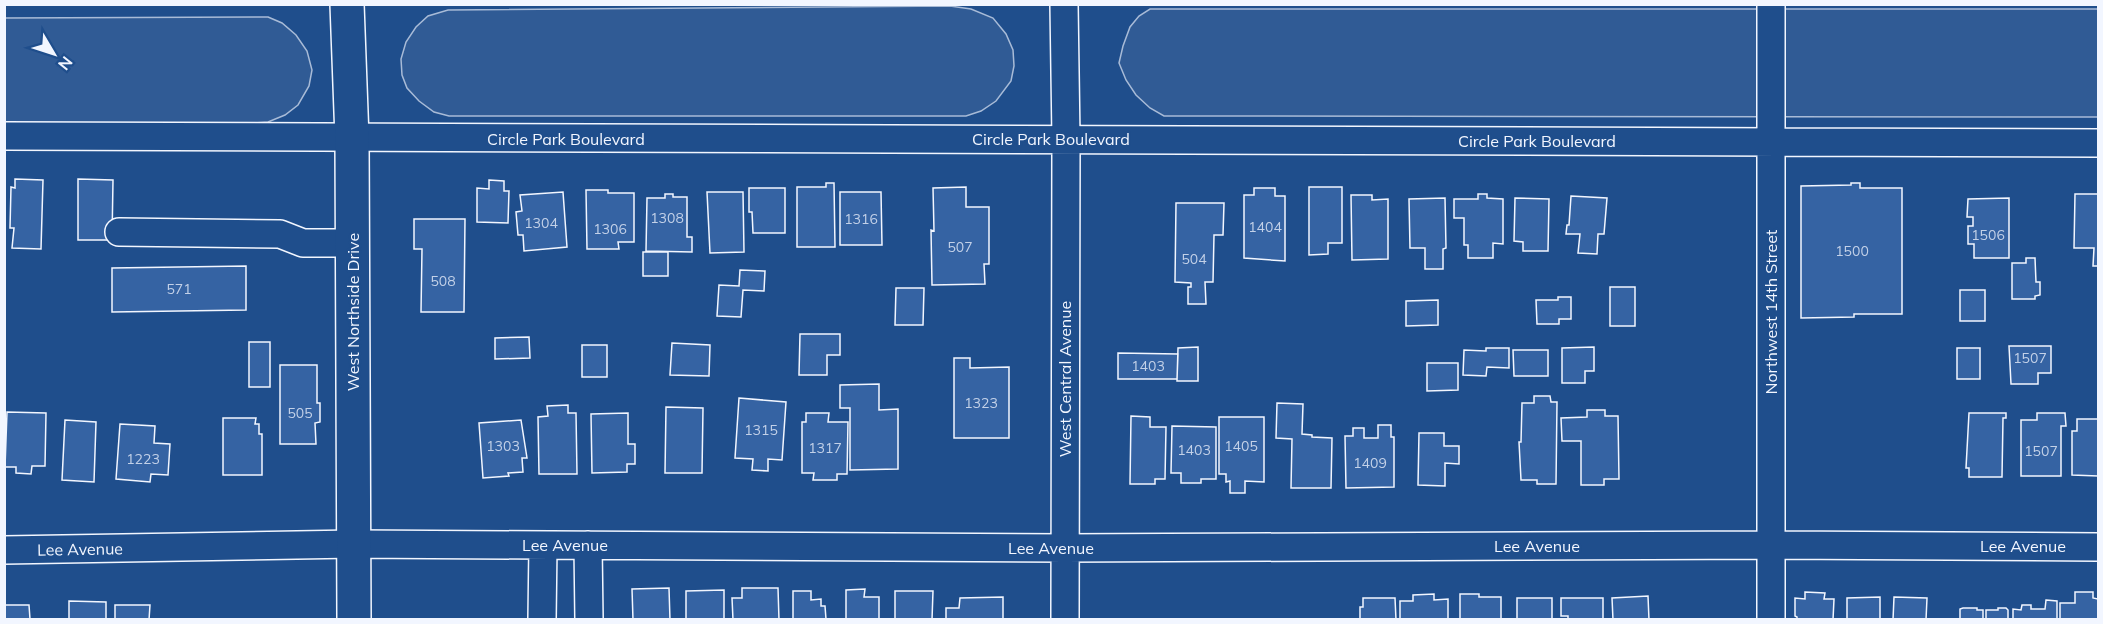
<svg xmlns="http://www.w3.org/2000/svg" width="2103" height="624" viewBox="0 0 2103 624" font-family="Mulish,sans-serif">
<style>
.built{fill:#305b95;stroke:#a8bbd7;stroke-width:1.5}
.building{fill:#3563a3;stroke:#f2f6ff;stroke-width:1.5}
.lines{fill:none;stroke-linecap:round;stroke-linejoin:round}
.minor-casing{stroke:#f2f6ff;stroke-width:30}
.major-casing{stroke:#f2f6ff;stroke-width:36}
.minor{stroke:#1f4e8c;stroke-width:27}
.major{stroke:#1f4e8c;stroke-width:33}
.labels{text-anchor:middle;stroke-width:4.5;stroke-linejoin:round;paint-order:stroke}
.number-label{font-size:14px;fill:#c3d1e8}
.street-label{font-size:16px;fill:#f2f6ff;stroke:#1f4e8c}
</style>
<rect width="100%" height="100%" fill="#1f4e8c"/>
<path class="built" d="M950 6 971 9 993 18 1006 34 1013 50 1014 66 1011 81 996 101 981 111 966 116H449L434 112 419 101 407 88 402 75 401 59 406 42 416 27 428 16 448 10Z
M1150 9H2098V117L1164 116 1150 108 1136 95 1126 80 1119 63 1123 46 1130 27 1139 16Z
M268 17 282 23 296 35 307 51 312 70 309 86 298 105 285 115 268 122 254 123 5 124 4 18Z"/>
<path class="building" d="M15 179 43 180 41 249 12 248 14 228H10L11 187 15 188Z
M78 179 113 180 112 240H78Z
M489 180 504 181V191H509L508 223 477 222V188L489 189Z
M826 183H834L835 247H797V187H826Z
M1851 183H1860V188H1902V314H1854V317L1801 318V186L1851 185Z
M966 187V207H989V264H984L985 284 932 285 931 230 934 231 933 188Z
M1309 187H1342V243H1328V254L1309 255Z
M749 188H785V233H753L752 212H749Z
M1254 188H1275V196H1285V261L1244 258V195H1254Z
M586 190H608V193H634V242H618L619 249H587Z
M563 192 567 247 524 251 523 235H518L516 212 522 211 520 195Z
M707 192H743L744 252 710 253Z
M840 192H881L882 245H840Z
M665 194H673V197H687V237H692V252L646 251 647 198H665Z
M1478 194H1487V198L1503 199V244L1493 243V258H1468V245H1464V218H1454V199H1478Z
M2075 194H2098V266H2093L2094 248H2074Z
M1351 195H1372V200L1388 199V259L1352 260Z
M1571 196 1607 198 1604 234H1598L1597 254 1578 253 1580 234H1566L1567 225H1569Z
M1445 198 1446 248 1443 249V269H1425V248H1410L1409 199Z
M1515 198 1549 199 1548 251H1523V242L1514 241Z
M2009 198V258H1974V244H1968V226H1973V217H1967L1968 199Z
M1176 203H1224L1223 235H1214L1213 282H1205L1206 304H1188V287H1191V283L1175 282Z
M414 219H465L464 312H421L422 249H414Z
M643 252H668V276H643Z
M2026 258H2035L2036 282H2040V295L2035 296V299H2012V263H2026Z
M246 266V310L112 312V268Z
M740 270 765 271 764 291 743 290 741 317 717 316 719 285 739 286Z
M1610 287H1635V326H1610Z
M896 288H924L923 325H895Z
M1960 290H1985V321H1960Z
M1558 297H1571V319H1559V324H1537L1536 300H1558Z
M1438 300V325L1406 326V301Z
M800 334H840V355H827V375H799Z
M529 337 530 358 495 359V338Z
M249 342H270V387H249Z
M672 343 710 345 709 376 670 375Z
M582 345H607V377H582Z
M2009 346H2051V373H2038V384H2011Z
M1198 347V381H1177L1178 348Z
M1594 347V371H1585V383H1562V348Z
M1486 348H1509V368L1487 367 1486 376 1463 375 1464 350 1486 351Z
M1957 348H1980V379H1957Z
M1513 350H1548V376H1514Z
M1118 353 1178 354 1177 379H1118Z
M954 358H970V368L1009 367V438H954Z
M1427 363H1458V390L1427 391Z
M280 365H317V403H320V422L315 423 316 444H280Z
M879 384V410L898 409V469L850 470V408H840V385Z
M1534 396H1550L1551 402H1557L1556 484H1537V480H1521L1519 442H1521L1522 403H1534Z
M739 398 786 402 782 460 768 459V471L752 470 753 459 735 458Z
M1277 403 1303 404 1302 434 1312 435V437L1332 438 1331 488H1291L1292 439 1276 438Z
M568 405V413H576L577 474H539L538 417 548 416 547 406Z
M666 407 703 408 702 473H665Z
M1587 410H1605V416H1618L1619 479H1604V485H1581V441H1562L1561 418 1587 417Z
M7 412 46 413 45 466H32L31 474 16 473V467H5Z
M628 413V444H635V464H627V472L592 473 591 414Z
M806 413H829L828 422H848L847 474H837V480H813L814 473H802V422H806Z
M1969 413H2006V418H2003L2002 477H1969V468H1966Z
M2037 413H2065L2066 426H2061V476H2021V420H2037Z
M1131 416 1150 417V427H1166L1165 479H1155V484H1130Z
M1219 417H1264V482L1245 481V493H1230V481L1226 482V474H1219Z
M223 418H256L255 424H259V434H262V475H223Z
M2077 419H2098V476L2072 475V431H2077Z
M65 420 96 422 94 482 62 480Z
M521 420 527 458H522L523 472 508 473 509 476 483 478 479 423Z
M120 424 155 426 154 443 170 444 168 475 151 474 150 482 116 479Z
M1378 425H1391V437H1394V487L1346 488 1345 436H1353V428H1364V438H1378Z
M1172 426 1216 427V479H1201V483H1181V473H1171Z
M1419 433H1444V446H1459V464L1445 463V486L1418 485Z
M669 588 670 620H633L632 589Z
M742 588H778L779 620H733L732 598H742Z
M865 589 864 597H879V619L887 620H846V590Z
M724 590V620H686V591Z
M793 591H811V600L821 599V606H825L826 619 833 620H793Z
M895 591H933L932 620H895Z
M1805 592 1825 593 1824 599H1834L1833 620H1797V617L1795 616V598L1805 599Z
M2075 592H2093V598L2098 599V620H2060V603H2075Z
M1434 594V600L1448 599V620H1400V601H1413V595Z
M1460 594H1479V597H1501V620H1460Z
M1648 596 1649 620H1613L1612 598Z
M1003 597V620H946V608H959L960 598Z
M1880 597V620H1847V598Z
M1894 597 1927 598 1926 620H1893Z
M1363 598H1395L1396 620H1360V607H1363Z
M1517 598H1552V620H1517Z
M1561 598H1603V620H1568V616H1561Z
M2046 600 2057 601V620H2013V609L2021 610 2022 605H2031V609H2045Z
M69 601 106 602V620H69Z
M4 605H29L30 619 48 620H4Z
M115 605H150L149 620H115Z
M1963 608H1977V610H1983V620H1960V609Z
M1998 608H2006L2008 610V620H1986V610H1998Z"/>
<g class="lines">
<defs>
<path id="minor" d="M1064 4 1066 139 1065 620
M4 136 2098 143
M119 232 280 234 303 243H352
M588 545 589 620
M4 550 354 544 1065 548 1771 545 2098 547
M542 620 543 545
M1771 620V4"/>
<path id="major" d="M347 4 352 139 354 620"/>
</defs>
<use href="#minor" class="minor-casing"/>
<use href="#major" class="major-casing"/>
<use href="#minor" class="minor"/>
<use href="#major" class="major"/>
</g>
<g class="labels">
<g class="number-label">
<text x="667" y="223">1308</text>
<text x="861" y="224">1316</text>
<text x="541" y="228">1304</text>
<text x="1265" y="232">1404</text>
<text x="610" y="234">1306</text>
<text x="1988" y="240">1506</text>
<text x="960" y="252">507</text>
<text x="1852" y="256">1500</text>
<text x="1194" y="264">504</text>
<text x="443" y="286">508</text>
<text x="179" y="294">571</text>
<text x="2030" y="363">1507</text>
<text x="1148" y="371">1403</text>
<text x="981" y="408">1323</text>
<text x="300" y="418">505</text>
<text x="761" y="435">1315</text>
<text x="503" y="451">1303</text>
<text x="1241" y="451">1405</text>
<text x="825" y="453">1317</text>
<text x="1194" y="455">1403</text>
<text x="2041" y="456">1507</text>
<text x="143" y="464">1223</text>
<text x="1370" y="468">1409</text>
</g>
<g class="street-label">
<text x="566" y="145">Circle Park Boulevard</text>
<text x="1051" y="145">Circle Park Boulevard</text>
<text x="1537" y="147">Circle Park Boulevard</text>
<text transform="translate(353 312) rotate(-90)" y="6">West Northside Drive</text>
<text transform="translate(1771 312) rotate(-90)" y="6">Northwest 14th Street</text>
<text transform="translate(1065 379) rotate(-90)" y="6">West Central Avenue</text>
<text x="565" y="551">Lee Avenue</text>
<text x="1537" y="552">Lee Avenue</text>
<text x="2023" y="552">Lee Avenue</text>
<text x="1051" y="554">Lee Avenue</text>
<text transform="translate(80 549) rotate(-1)" y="6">Lee Avenue</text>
</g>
</g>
<rect width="2103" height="624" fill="none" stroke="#f2f6ff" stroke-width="12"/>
<g transform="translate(54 54) rotate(129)" stroke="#1f4e8c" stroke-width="4.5" paint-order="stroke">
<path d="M0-4.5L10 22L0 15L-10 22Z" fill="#f2f6ff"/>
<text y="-9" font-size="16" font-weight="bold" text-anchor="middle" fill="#f2f6ff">N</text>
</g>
</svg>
